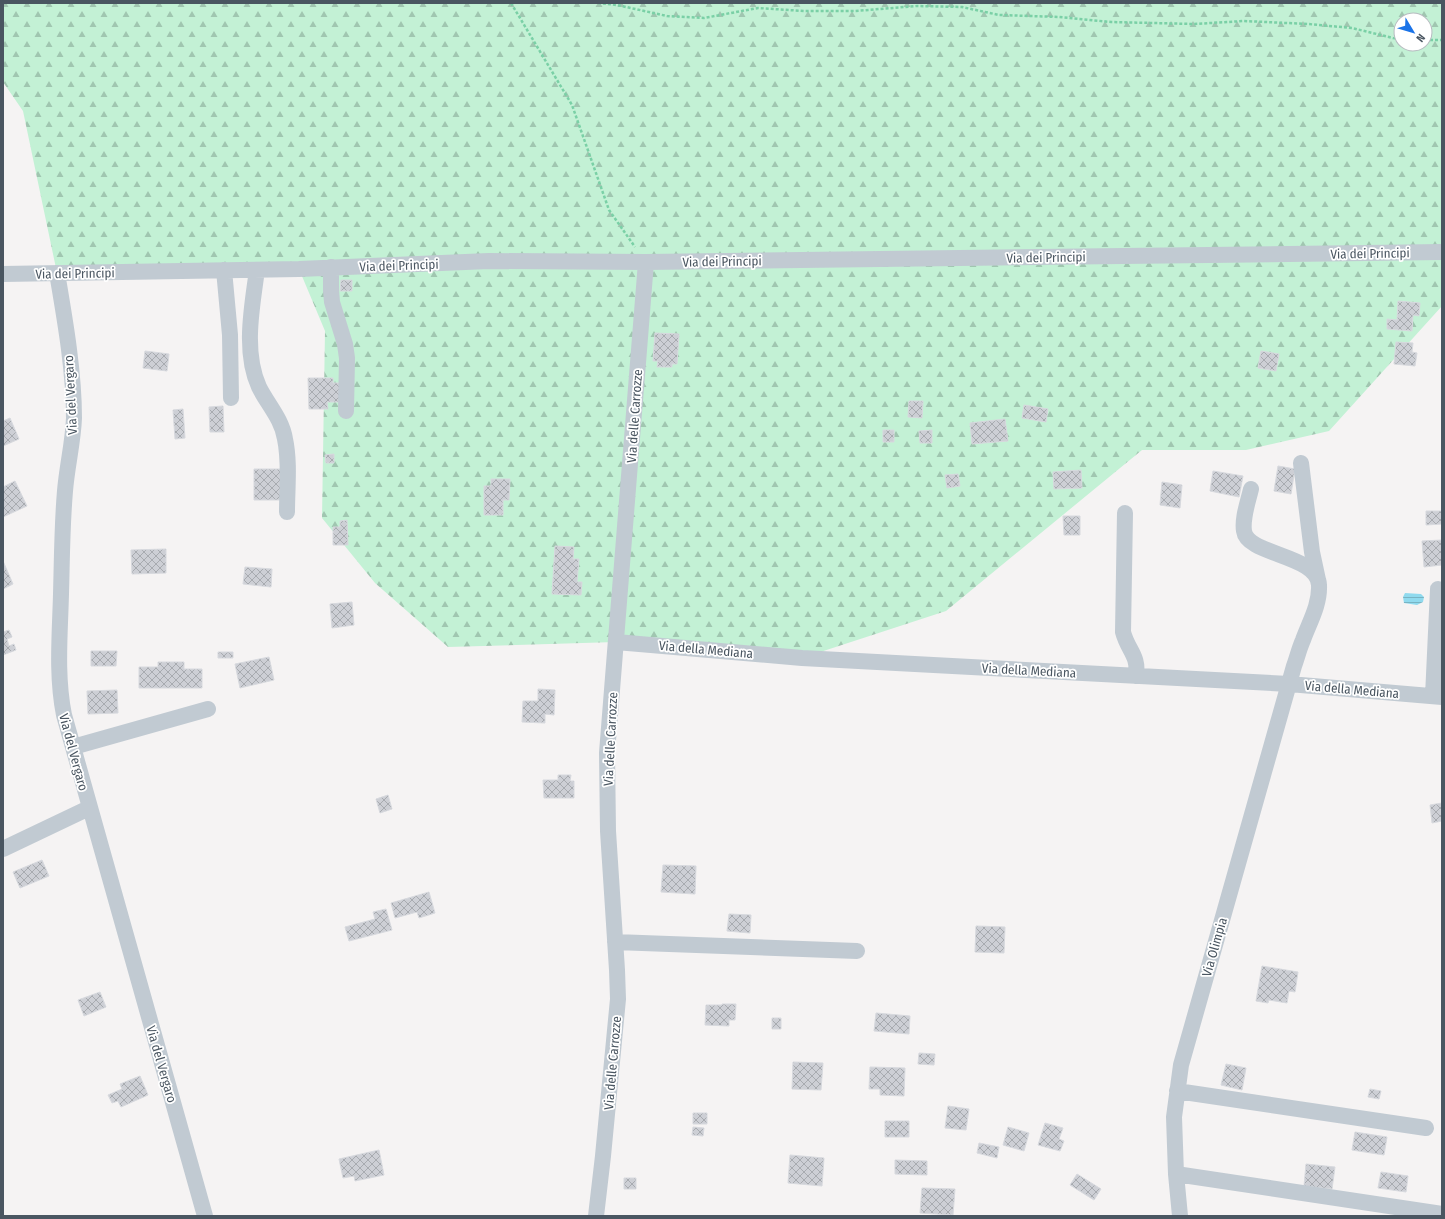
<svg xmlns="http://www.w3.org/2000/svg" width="1445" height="1219" viewBox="0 0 1445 1219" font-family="'Fira Sans Condensed',sans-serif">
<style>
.forest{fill:url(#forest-firs);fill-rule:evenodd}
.water{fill:url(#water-rules)}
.building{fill:url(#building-cross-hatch);stroke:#d7d9de}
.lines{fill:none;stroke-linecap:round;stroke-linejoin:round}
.path{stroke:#7ad0a6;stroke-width:2.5;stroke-dasharray:3 2;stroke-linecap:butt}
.minor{stroke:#c1cad2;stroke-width:16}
.labels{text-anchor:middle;stroke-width:3.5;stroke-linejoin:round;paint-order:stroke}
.street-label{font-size:13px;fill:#4a5661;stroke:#fff}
</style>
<defs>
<pattern id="forest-firs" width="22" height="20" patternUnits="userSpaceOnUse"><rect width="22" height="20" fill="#c3f1d5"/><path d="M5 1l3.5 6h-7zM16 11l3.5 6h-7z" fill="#a0c6b0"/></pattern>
<pattern id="water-rules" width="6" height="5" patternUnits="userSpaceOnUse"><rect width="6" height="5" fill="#90daee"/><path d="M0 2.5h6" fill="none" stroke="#78b4c4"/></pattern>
<pattern id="building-cross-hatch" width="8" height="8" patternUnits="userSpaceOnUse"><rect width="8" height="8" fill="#cdcfd5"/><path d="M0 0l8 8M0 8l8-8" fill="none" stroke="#a8abb0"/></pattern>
</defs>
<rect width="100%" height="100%" fill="#f5f3f3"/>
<path class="forest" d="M3 3H1442V306L1329 431 1246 450H1142L946 611 802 658 616 642 448 647 375 583 322 518 325 331 299 269 57 273 23 111 3 82ZM1401 20H1425V44H1401Z"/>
<path class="water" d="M1405 593 1421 594 1424 597 1423 602 1417 605 1404 603 1403 597Z"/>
<path class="building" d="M341 280H352V291H340Z
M1398 301 1420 303 1419 316 1413 315 1412 331 1387 329V319L1397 320Z
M655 333 679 334 677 364H672V367H657L658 361H653Z
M1396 342 1413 343 1412 352 1417 353 1415 366 1394 364Z
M145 351 169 354 167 371 143 368Z
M1261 351 1279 354 1276 371 1258 368Z
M308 378H333V383H341V402H327L328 409H309Z
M909 401H923L922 418 908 417Z
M1024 405 1048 409 1046 422 1022 418Z
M223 406 224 432H210L209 407Z
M183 409 185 438 175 439 173 410Z
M10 418 19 439 3 446V421Z
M1005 419 1008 441 972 444 970 423Z
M883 430H894V442H883Z
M932 430V443H920L919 431Z
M334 454V463H326L325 455Z
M1278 466 1295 469 1291 494 1274 491Z
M254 469H281V500H254Z
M1081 470 1082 488 1054 489 1053 472Z
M1213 471 1243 476 1239 497 1210 491Z
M958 474 960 486 947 488 945 475Z
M491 479H510L509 500H503V515H484V486H491Z
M15 481 27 506 3 517V487Z
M1162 482 1182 485 1180 508 1160 505Z
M1426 511H1442V524L1426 525Z
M1063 516H1080V535H1064Z
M347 520 348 545H333V527H340V521Z
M1442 540V565L1424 567 1422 541Z
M555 546 574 547 573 559H579L577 582H582L581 595 552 594Z
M166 549V573L132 574 131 550Z
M3 561 13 584 3 589Z
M245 567 272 569 271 587 243 584Z
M352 602 354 625 332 628 330 604Z
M9 630 12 637 7 639 9 646 14 644 16 650 3 655V632Z
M91 651H117L116 666H91Z
M218 652H233V658H218Z
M269 657 274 680 240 688 235 664Z
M158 662H184V669H202V688H139V667H158Z
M538 689 555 690 554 715 545 714V723L522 722 523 701H538Z
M117 690 118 713 88 714 87 691Z
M558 775H571L570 781H574V798H544L543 780H558Z
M388 795 392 809 380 813 376 799Z
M1442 803V821L1432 823 1430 805Z
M42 860 49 876 20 888 13 872Z
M663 865 696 866 695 894 661 892Z
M429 892 435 913 419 918 417 912 395 918 391 903Z
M386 909 392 930 349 941 345 927 375 919 373 912Z
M729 914 751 915 750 933 727 931Z
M976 926 1005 927 1004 953 975 952Z
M1262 966 1298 972 1295 992 1289 991 1287 1003 1269 1000 1268 1003 1256 1001Z
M100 992 106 1007 84 1016 78 1000Z
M722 1004H736L735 1020H729V1026L705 1025 706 1005H722Z
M876 1013 910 1016 909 1034 874 1031Z
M772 1018H781V1029H772Z
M919 1053 935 1054 934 1065 918 1064Z
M793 1062 823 1063 821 1090 792 1089Z
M1226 1064 1246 1068 1242 1090 1221 1085Z
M870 1067 905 1068 904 1096 880 1095V1089H869Z
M140 1076 148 1095 121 1107 118 1101 112 1103 108 1095 122 1089 120 1084Z
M1370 1089 1381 1091 1379 1099 1368 1097Z
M948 1106 969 1109 966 1130 945 1128Z
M693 1113H707V1124H693Z
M885 1121H909V1137H885Z
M1045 1123 1063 1128 1059 1139 1064 1141 1060 1151 1038 1145Z
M693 1127 704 1128 703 1136 692 1135Z
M1008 1127 1029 1133 1024 1151 1003 1145Z
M1355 1132 1387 1137 1384 1155 1352 1150Z
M979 1143 999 1147 997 1158 977 1153Z
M379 1150 384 1175 355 1181 354 1176 343 1178 339 1159Z
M790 1155 824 1158 822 1186 788 1183Z
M895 1160 927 1161V1175L895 1174Z
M1306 1164 1335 1167 1332 1189 1304 1186Z
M1381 1172 1408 1176 1406 1192 1378 1188Z
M1077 1174 1101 1189 1094 1200 1070 1185Z
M624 1178H636V1189H624Z
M922 1188 955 1189 953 1215 920 1213Z"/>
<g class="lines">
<path class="path" d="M511 3 572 105 609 210 635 247
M598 3 617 5 667 16 704 18 758 8 804 11H855L917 6 962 7 999 15 1059 17 1111 22 1194 24 1244 21 1308 24 1352 28 1393 38 1401 39
M1425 40H1442"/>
<path class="minor" d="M331 267V290L332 302 345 344 347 358 346 411
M224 270 230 335 231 398
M257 270C252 307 243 352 259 387 268 405 282 419 285 439 290 462 287 489 287 512
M57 273C65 320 74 371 74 418 73 443 67 466 65 491 62 525 62 559 61 594 60 634 56 675 64 715L205 1216
M3 274 299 269 489 261 646 262 1442 252
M1301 463 1312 552 1318 580
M1125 513 1123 632C1128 651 1139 655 1136 676
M616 642 802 658 1289 684 1442 697
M1433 696 1438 589
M73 747 208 709
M3 849 89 808
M615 942 857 951
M1177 1091 1426 1128
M1176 1174 1442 1214
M596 1216 603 1156 618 999 617 970 608 831 607 753 646 262
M1180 1216 1176 1174 1174 1117 1181 1065 1294 666C1297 658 1299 649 1303 640 1309 623 1320 605 1319 585 1318 555 1247 555 1244 531 1242 518 1248 502 1251 489"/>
</g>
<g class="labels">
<g class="street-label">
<text transform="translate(1370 253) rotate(-1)" y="5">Via dei Principi</text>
<text transform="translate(1046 257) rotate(-1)" y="5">Via dei Principi</text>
<text transform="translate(722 261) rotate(-1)" y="5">Via dei Principi</text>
<text transform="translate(399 265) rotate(-2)" y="5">Via dei Principi</text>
<text transform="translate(75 273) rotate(-1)" y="5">Via dei Principi</text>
<text transform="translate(70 395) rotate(-93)" y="5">Via del Vergaro</text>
<text transform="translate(634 416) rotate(-86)" y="5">Via delle Carrozze</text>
<text transform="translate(706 649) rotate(5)" y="5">Via della Mediana</text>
<text transform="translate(1029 670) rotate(3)" y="5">Via della Mediana</text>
<text transform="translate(1352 689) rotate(5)" y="5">Via della Mediana</text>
<text transform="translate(610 739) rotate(-87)" y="5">Via delle Carrozze</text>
<text transform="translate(74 752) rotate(75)" y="5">Via del Vergaro</text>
<text transform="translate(1214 947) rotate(-74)" y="5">Via Olimpia</text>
<text transform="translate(612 1063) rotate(-85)" y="5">Via delle Carrozze</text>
<text transform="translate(162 1064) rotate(74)" y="5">Via del Vergaro</text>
</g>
</g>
<rect width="1445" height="1219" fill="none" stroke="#4a5661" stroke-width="8"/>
<g transform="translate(1413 32) rotate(128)"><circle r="19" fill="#ffffff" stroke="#b7bbc0"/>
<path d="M0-3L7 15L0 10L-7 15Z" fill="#1a73e8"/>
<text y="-6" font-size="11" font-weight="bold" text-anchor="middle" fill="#4a5661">N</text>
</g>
</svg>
